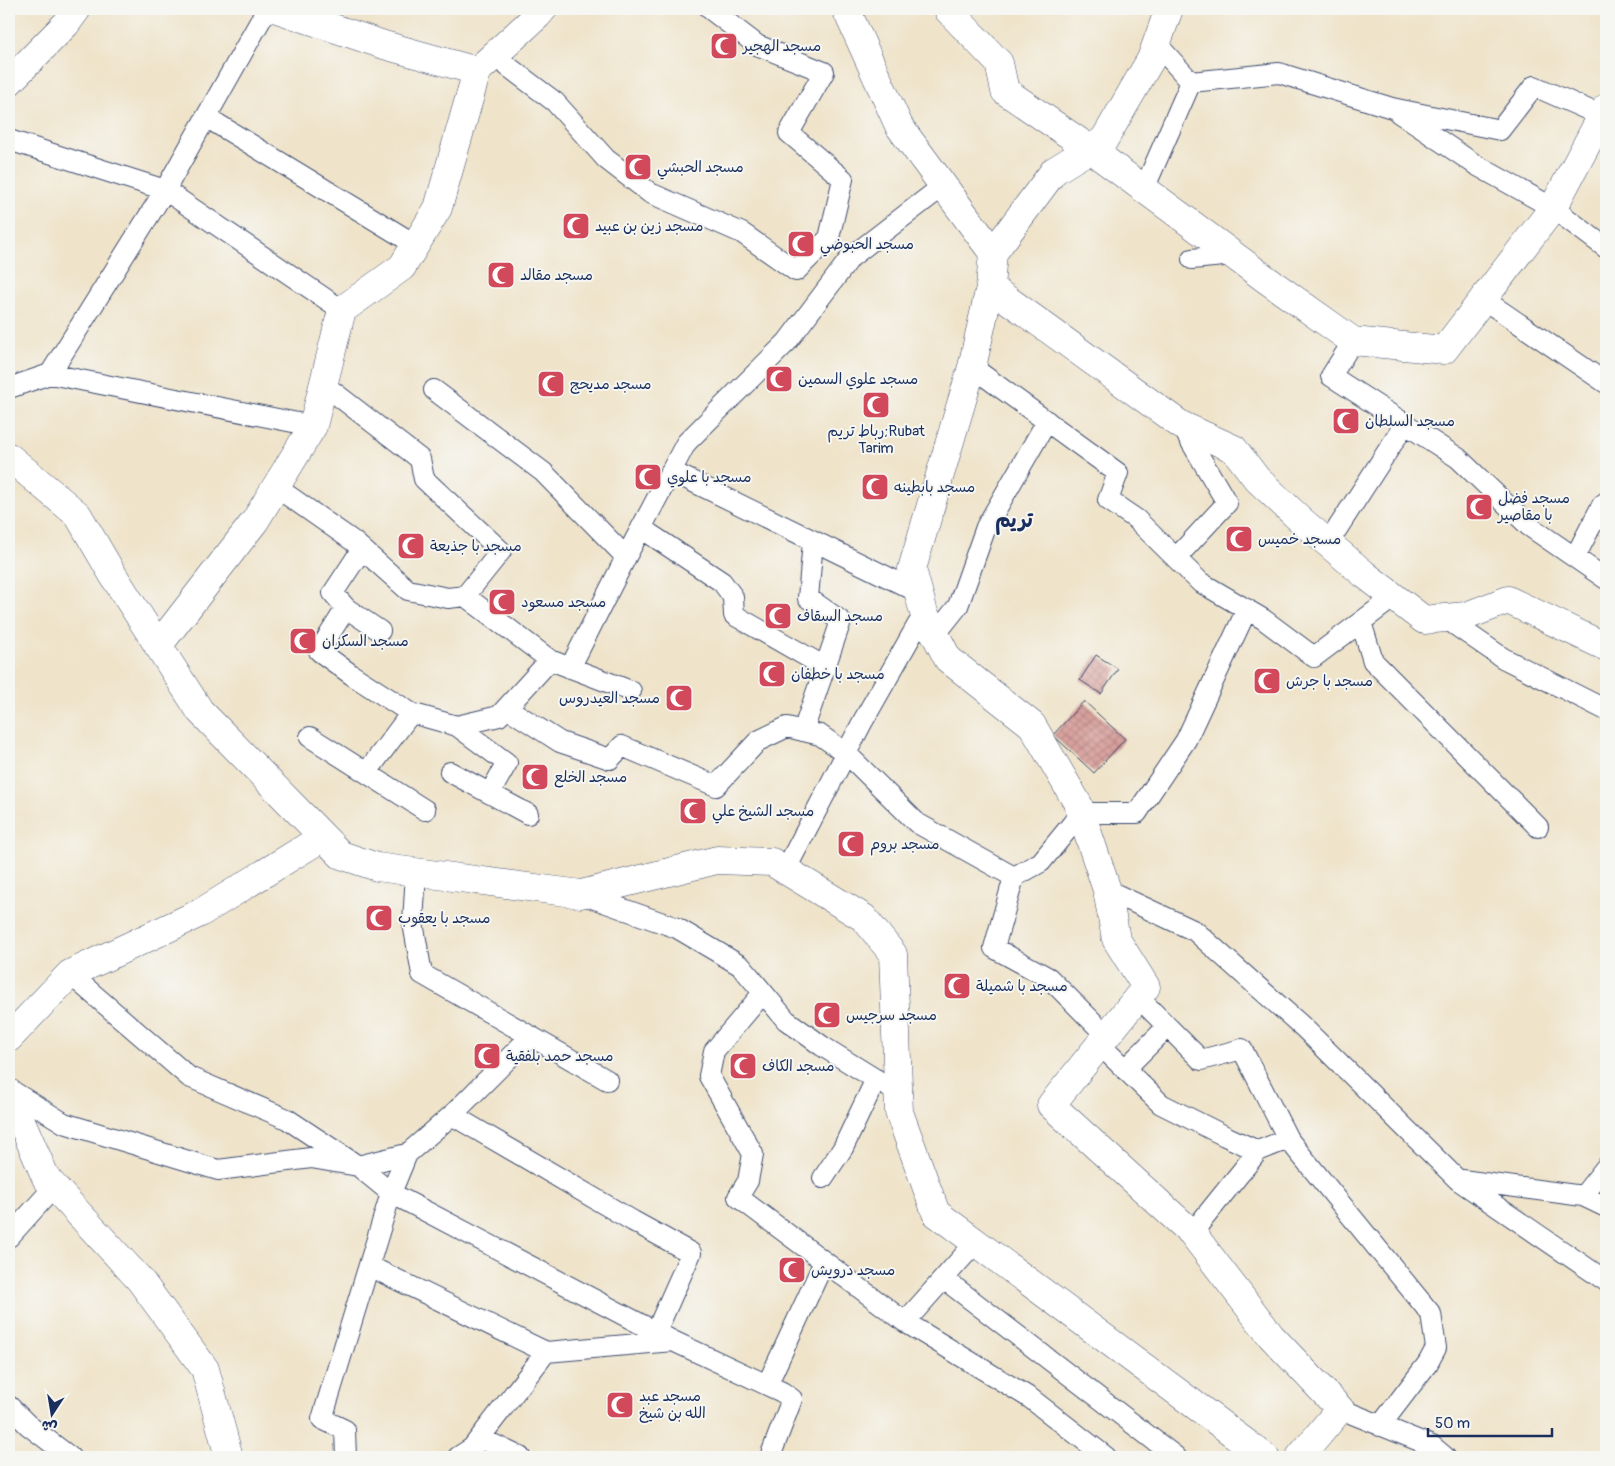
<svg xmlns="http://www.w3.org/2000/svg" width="1615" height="1466" viewBox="0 0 1615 1466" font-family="Pangolin,'Playpen Sans Arabic',sans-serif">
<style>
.building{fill:url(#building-cross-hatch)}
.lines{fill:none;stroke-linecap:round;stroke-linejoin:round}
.street-casing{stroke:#3b4a6e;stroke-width:22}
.secondary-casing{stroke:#3b4a6e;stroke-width:29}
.street{stroke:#fff;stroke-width:20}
.secondary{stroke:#fff;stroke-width:28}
.labels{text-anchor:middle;stroke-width:4;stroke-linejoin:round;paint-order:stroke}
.poi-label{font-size:15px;fill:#1b2f5e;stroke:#f6f6f2;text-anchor:start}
.district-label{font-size:20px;font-weight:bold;fill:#1b2f5e;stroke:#f6f6f2}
</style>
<defs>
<pattern id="building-cross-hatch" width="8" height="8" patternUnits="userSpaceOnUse" patternTransform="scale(1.25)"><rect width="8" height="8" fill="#d69894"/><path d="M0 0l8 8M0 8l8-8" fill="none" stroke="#ad7c7c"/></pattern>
</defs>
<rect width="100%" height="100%" fill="#f6f6f2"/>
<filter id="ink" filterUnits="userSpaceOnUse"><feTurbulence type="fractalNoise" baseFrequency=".02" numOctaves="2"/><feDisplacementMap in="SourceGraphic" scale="10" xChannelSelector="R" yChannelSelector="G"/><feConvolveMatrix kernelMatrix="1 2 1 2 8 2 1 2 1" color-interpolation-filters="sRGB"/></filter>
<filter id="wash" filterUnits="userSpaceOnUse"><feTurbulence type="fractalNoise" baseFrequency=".0096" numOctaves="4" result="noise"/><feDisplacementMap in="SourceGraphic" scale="20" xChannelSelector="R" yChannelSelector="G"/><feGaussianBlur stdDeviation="1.12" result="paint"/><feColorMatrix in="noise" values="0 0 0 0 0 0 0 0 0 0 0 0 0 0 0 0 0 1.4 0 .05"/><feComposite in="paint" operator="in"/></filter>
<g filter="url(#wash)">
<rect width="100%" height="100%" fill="#efe3c9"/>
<g id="blocks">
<path class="building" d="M1096 655 1118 669 1101 694 1080 680Z
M1084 701 1125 739 1094 773 1053 735Z"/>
</g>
</g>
<g filter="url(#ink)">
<use href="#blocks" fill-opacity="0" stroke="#3b4a6e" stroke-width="1"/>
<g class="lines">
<defs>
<path id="street" d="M494 56 555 102 606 159 650 193 742 233 796 271 829 238 843 179 789 133 824 72 757 45 710 9
M1191 82 1279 73 1392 108 1500 130 1534 86 1602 116
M1399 113 1476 165 1553 208 1606 248
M206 117 416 245
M9 140 165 190 342 310
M1144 189 1191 82 1156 43
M1192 259 1234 255
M1483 299 1606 383
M1353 341 1331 376 1458 458 1529 526 1606 579
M972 367 1118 473 1108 500 1136 519 1200 582 1263 619 1314 657 1394 597
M50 374 313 426
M323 384 420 459 424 479 501 551 465 596
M9 388 50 374 165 190 267 9
M434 390 543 472 626 557
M671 471 918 592
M276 487 353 541 408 590 448 598 465 596 550 660 631 691
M641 528 722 582 733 597 734 615 825 667
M1328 543 1405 424
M362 549 333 593 346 608 380 631
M1575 557 1602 505 1606 502
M1176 558 1227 503 1181 425
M346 608 319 651 352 675 411 713 457 726 499 716 550 660
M1445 618 1503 658 1606 710
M1361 622 1373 661 1538 827
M570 668 626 557 686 443 787 342 851 257 943 186
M507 708 560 742 610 759 622 746 716 786 758 741 787 727 820 735 846 753 917 823 1014 877 1041 862 1081 813H1137L1186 740 1247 609
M457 726 507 763 490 793
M803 731 841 621 808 598 813 541
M310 737 425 810
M367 772 411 713
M450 772 528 814
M785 871 863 721 918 624 935 635 958 606 986 527 1047 421
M416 872 413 923 422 974 607 1080
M1014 877 994 948 1049 978 1107 1036
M1107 890 1195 931 1303 1027 1458 1180 1606 1281
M581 894 677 928 741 966 786 1020 822 1046 898 1093
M70 974 189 1077 287 1119 358 1166 391 1193 673 1341 782 1392 792 1399 770 1457
M763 993 714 1051 709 1076 753 1154 748 1181 738 1197 905 1322 1030 1398 1106 1457
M1138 997 1201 1060 1242 1049 1288 1139
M1100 1045 1161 1104 1225 1136 1258 1151 1288 1139 1431 1314 1436 1348 1428 1363 1380 1426
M1125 1069 1167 1027
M9 1089 64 1123 218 1170 311 1158 358 1166 407 1154 452 1115 633 1221 691 1253 656 1332
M452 1115 531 1036
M823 1178 843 1148 876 1079
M1462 1180 1583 1196 1606 1207
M1583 1196 1606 1167
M1192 1233 1258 1151
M9 1237 54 1187
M369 1266 546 1352 673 1341
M944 1279 1176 1457
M905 1322 976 1242
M767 1385 824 1262
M9 1406 28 1425 70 1457
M1340 1409 1432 1446 1445 1457
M480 1438 520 1457
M346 1457 345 1430 322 1419 391 1193 407 1154
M458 1457 472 1448 546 1352"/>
<path id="secondary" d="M277 9 384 45 477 71
M846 9 899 126 993 253
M1169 9 1151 59 1104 140 1054 171 993 253 990 287 972 367 912 569 924 613 948 659 1032 725 1078 804 1107 890 1116 939 1146 987 1051 1105 1192 1233 1271 1336 1340 1409 1300 1457
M949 11 999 63 1005 91 1090 149 1267 280 1353 341 1444 350 1553 208 1606 108
M9 82 66 24 77 9
M990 287 1181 425 1234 449 1257 479 1303 522 1364 574 1424 620 1466 616 1508 600 1606 647
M9 457 78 515 113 575 200 711 341 855 377 867 581 894 717 860 772 862 864 918 893 954 899 1112 936 1213 1265 1457
M158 646 255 521 313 426 342 310 402 267 438 208 477 71 538 15 543 9
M9 1038 70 974 200 913 323 837
M9 1093 46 1178 140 1280 205 1369 229 1457"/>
</defs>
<use href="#street" class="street-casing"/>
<use href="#secondary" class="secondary-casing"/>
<use href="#street" class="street"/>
<use href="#secondary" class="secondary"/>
</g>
</g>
<defs>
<symbol id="mosque-square" viewBox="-11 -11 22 22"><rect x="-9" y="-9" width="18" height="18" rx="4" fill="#d1495b" stroke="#f6f6f2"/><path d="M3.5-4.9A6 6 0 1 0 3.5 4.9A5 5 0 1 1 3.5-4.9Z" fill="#fff"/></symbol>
</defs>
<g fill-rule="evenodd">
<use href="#mosque-square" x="708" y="30" width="32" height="32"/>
<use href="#mosque-square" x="622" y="151" width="32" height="32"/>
<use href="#mosque-square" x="560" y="210" width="32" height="32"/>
<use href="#mosque-square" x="785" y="228" width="32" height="32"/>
<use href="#mosque-square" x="485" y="259" width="32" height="32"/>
<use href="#mosque-square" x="763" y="363" width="32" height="32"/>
<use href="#mosque-square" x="535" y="368" width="32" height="32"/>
<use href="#mosque-square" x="860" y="389" width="32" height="32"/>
<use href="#mosque-square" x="1330" y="405" width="32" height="32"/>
<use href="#mosque-square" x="632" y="461" width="32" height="32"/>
<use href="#mosque-square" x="859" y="471" width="32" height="32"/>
<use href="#mosque-square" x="1463" y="491" width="32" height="32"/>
<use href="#mosque-square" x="1223" y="523" width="32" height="32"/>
<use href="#mosque-square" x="395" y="530" width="32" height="32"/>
<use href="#mosque-square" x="486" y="586" width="32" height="32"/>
<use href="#mosque-square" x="762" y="600" width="32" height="32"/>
<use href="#mosque-square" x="287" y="625" width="32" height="32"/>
<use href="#mosque-square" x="756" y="658" width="32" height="32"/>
<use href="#mosque-square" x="1251" y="665" width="32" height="32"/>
<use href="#mosque-square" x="663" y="682" width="32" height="32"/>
<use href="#mosque-square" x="519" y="761" width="32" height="32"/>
<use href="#mosque-square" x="677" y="795" width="32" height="32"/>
<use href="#mosque-square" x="835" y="828" width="32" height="32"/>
<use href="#mosque-square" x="363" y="902" width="32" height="32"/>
<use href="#mosque-square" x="941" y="970" width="32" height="32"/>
<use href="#mosque-square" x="811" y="999" width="32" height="32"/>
<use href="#mosque-square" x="471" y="1040" width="32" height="32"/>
<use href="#mosque-square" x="727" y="1050" width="32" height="32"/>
<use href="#mosque-square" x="776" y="1254" width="32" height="32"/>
<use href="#mosque-square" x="604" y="1389" width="32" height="32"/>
</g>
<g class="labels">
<g class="poi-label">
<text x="743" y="51">مسجد الهجير</text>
<text x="657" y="172">مسجد الحبشي</text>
<text x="595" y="231">مسجد زين بن عبيد</text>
<text x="820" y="249">مسجد الحبوضي</text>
<text x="520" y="280">مسجد مقالد</text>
<text x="798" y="384">مسجد علوي السمين</text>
<text x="570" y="389">مسجد مديحج</text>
<text x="1365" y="426">مسجد السلطان</text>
<text x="876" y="436" text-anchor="middle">رباط تريم;Rubat<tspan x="876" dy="17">Tarim</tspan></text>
<text x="667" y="482">مسجد با علوي</text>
<text x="894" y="492">مسجد بابطينه</text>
<text x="1498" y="503">مسجد فضل<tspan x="1498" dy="17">با مقاصير</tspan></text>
<text x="1258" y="544">مسجد خميس</text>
<text x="430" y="551">مسجد با جذيعة</text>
<text x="521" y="607">مسجد مسعود</text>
<text x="797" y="621">مسجد السقاف</text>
<text x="322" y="646">مسجد السكران</text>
<text x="791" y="679">مسجد با خطفان</text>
<text x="1286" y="686">مسجد با جرش</text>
<text x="660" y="703" text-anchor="end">مسجد العيدروس</text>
<text x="554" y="782">مسجد الخلع</text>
<text x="712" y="816">مسجد الشيخ علي</text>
<text x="870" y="849">مسجد بروم</text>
<text x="398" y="923">مسجد با يعقوب</text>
<text x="976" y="991">مسجد با شميلة</text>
<text x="846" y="1020">مسجد سرجيس</text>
<text x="506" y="1061">مسجد حمد بلفقية</text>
<text x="762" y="1071">مسجد الكاف</text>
<text x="811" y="1275">مسجد درويش</text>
<text x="639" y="1401">مسجد عبد<tspan x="639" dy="17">الله بن شيخ</tspan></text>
</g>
<g class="district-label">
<text x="1014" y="527">تريم</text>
</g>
</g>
<rect width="1615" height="1466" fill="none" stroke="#f6f6f2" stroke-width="30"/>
<g transform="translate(52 1414) rotate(192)" stroke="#f6f6f2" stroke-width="4" paint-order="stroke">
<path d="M0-4L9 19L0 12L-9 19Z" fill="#1b2f5e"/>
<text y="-8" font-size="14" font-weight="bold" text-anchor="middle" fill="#1b2f5e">ش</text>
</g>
<path d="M1428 1428v8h124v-8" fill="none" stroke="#1b2f5e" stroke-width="2.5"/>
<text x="1435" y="1428" font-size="15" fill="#1b2f5e" stroke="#f6f6f2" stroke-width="4" paint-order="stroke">50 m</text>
</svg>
